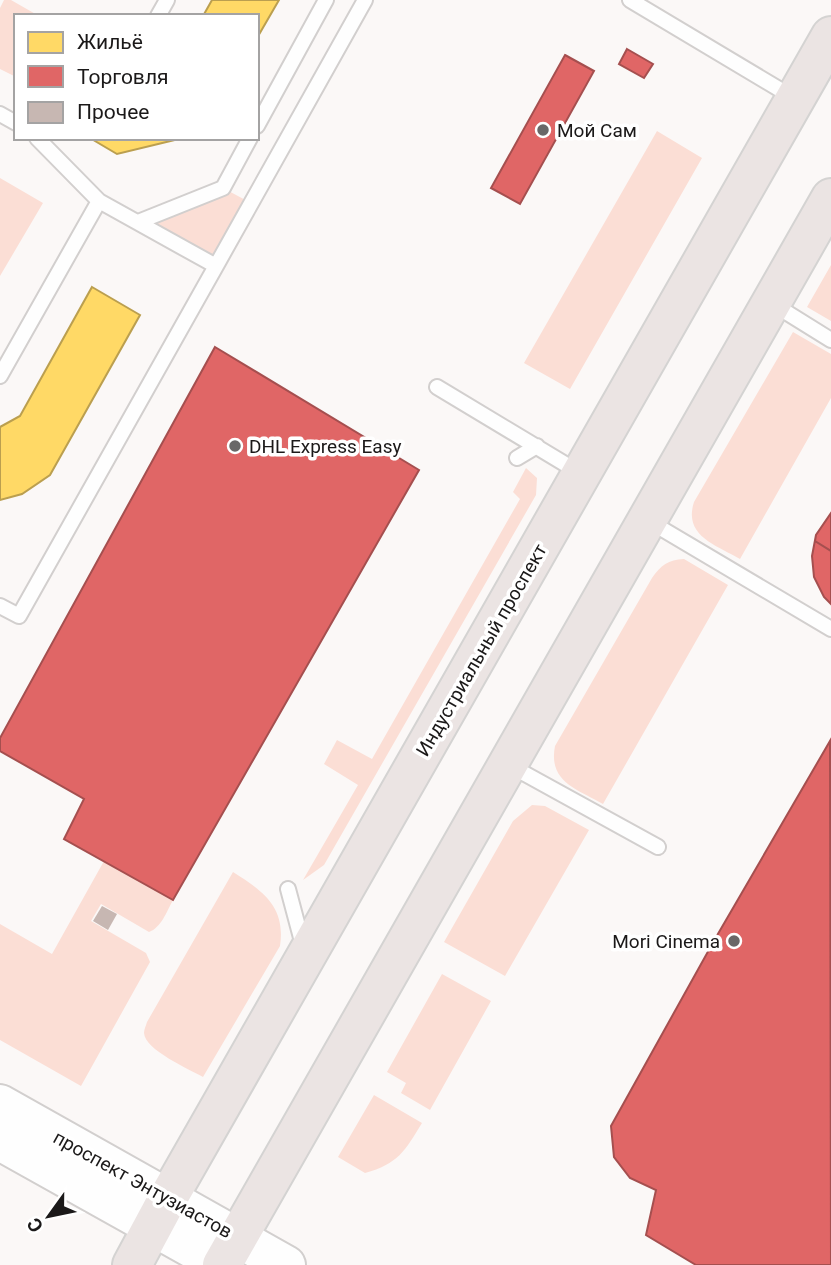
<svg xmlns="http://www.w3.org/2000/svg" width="831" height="1265" viewBox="0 0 831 1265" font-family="Roboto,sans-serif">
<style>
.green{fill:#fbded5}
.homes{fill:#ffd966;stroke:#bb9f4f;stroke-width:2}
.shops{fill:#e06666;stroke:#a54f4f;stroke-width:2}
.building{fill:#c7b7b2}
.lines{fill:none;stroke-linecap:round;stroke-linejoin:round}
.lane-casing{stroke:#d2cfce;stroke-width:18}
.secondary-casing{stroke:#d2cfce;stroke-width:42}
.primary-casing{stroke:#d4d3d2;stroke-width:42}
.lane{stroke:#fefefe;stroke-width:14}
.secondary{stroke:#fefefe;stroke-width:38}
.primary{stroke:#ebe4e3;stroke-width:38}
.poi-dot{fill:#696767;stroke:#fff;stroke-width:2.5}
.labels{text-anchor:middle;stroke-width:7;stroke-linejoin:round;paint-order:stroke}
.poi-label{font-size:19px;fill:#1b1919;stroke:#fff;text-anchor:start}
.street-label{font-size:19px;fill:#1b1919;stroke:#fff}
</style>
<rect width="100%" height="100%" fill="#fbf8f7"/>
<path class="green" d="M4 0H11L39 16H16V77L0 69V8Z
M657 131 702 158 570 389 524 363Z
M0 178 43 203 0 276Z
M223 188 251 203 216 266 138 222Z
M831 265V321L807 307Z
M793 332 831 354V398L740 559C716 545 683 536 694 502Z
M526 468 537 478 536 495 324 865 303 880 358 785 324 764 337 740 372 759 520 499 513 492Z
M684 559 728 585 603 804C577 789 548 782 555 746L652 578C661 565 668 560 684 559Z
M532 805 545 806 589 830 505 976 444 942 513 821Z
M104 861 173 900C167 911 161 928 149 932L101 904 91 921 146 953 150 962 81 1086 0 1040V924L52 954Z
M233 872C263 891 286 907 280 946L203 1077C189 1069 145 1050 144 1033 144 1029 146 1026 147 1022Z
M442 974 491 1001 430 1110 401 1093 406 1083 387 1072Z
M374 1095 422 1123C405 1151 398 1164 365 1173L338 1157Z"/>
<path class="homes" d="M212 0H279L257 38V16H203Z
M90 138H183L117 154Z
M92 287 140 315 50 475 22 494 0 500V427L20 416Z"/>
<path class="shops" d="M627 49 653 64 644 78 619 64Z
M565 55 594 71 520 204 491 188Z
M215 347 419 470 173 900 64 839 84 799 0 751V738Z
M831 513V551L815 541 816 535Z
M831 513V604L824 597 814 577 812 556 816 535Z
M830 741 831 1265H696L646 1235 656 1190 630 1178 614 1157 611 1126 715 939Z"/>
<path class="building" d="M102 906 117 914 108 930 93 921Z"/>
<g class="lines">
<defs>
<path id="lane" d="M630 0 794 98
M158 16 167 0
M0 114 16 123
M257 126 326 0
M138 222 223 188 250 138
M216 266 365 0
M773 304 831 340
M0 376 99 201
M437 387 580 473
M517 458 537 446
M647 520 831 629
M0 606 19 616 216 266 99 201 37 138
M509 765 658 847
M288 889 304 949"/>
<path id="secondary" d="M0 1104 286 1265
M0 1141 222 1265"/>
<path id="primary" d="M132 1265 168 1198 831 36
M222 1265 831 198"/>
</defs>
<use href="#lane" class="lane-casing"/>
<use href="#secondary" class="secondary-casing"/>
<use href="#primary" class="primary-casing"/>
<use href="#lane" class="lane"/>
<use href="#secondary" class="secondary"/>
<use href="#primary" class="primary"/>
</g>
<g class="poi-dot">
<circle cx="543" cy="130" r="7"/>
<circle cx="235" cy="446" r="7"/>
<circle cx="734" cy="941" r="7"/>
</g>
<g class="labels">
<g class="poi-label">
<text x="557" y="137">Мой Сам</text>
<text x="249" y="453">DHL Express Easy</text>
<text x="720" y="948" text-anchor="end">Mori Cinema</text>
</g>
<g class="street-label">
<text transform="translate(481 650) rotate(-60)" y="7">Индустриальный проспект</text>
<text transform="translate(143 1184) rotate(29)" y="7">проспект Энтузиастов</text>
</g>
</g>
<rect x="14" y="14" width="245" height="126" fill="#ffffff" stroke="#a4a3a3" stroke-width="2"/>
<rect x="28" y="32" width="35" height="21" fill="#ffd966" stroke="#a4a3a3" stroke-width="2"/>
<text x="77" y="49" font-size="21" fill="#1b1919">Жильё</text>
<rect x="28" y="66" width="35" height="21" fill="#e06666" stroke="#a4a3a3" stroke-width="2"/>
<text x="77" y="84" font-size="21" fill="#1b1919">Торговля</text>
<rect x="28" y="102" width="35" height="21" fill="#c7b7b2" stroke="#a4a3a3" stroke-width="2"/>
<text x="77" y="119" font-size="21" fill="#1b1919">Прочее</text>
<g transform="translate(49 1216) rotate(237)" stroke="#ffffff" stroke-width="5" paint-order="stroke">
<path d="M0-5L12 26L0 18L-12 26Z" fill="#1b1919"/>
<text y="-10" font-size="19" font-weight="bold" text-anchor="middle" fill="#1b1919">С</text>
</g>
</svg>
